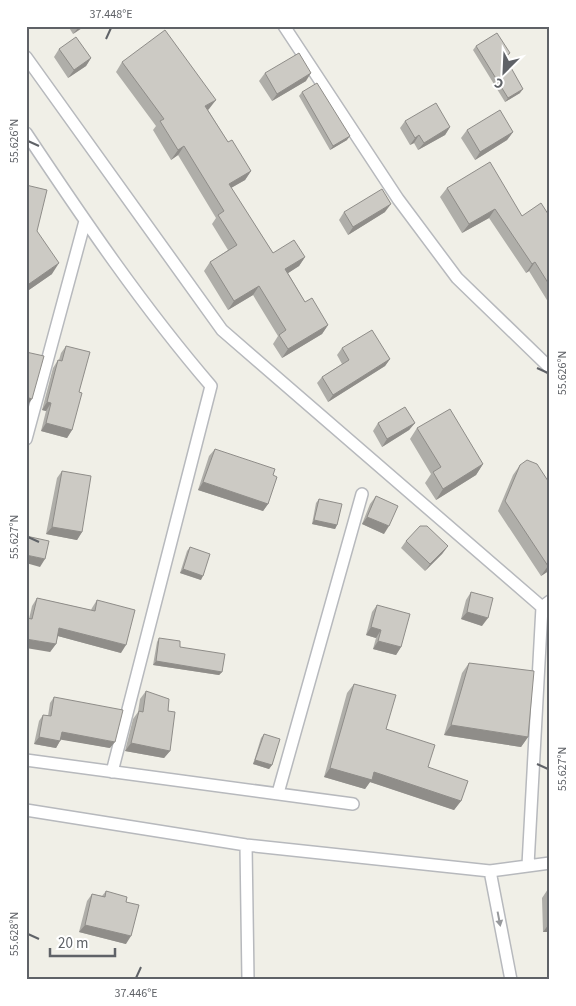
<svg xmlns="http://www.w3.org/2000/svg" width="576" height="1006" viewBox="0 0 576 1006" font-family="'Source Sans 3',sans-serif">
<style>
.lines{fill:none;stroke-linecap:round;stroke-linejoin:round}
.lane-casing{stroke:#b7b9bd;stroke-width:14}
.lane{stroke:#fff;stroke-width:11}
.wall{fill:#afaea9}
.shaded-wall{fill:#8f8d89}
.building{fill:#cccac4;stroke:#8f8d89}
.oneway{fill:#97999c}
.ticks{fill:none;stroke:#5f6267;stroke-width:2}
.neatline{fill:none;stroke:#5f6267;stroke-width:2}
.ticks-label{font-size:12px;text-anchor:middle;fill:#5f6267}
</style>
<rect width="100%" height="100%" fill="#f0efe7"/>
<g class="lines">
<defs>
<path id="lane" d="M284 26 398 199 457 278 550 368
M26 57 222 330 542 607
M26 133C84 220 143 307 211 386L112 772
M26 439 85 221
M26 760 353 804
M278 793 362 494
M26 810 246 845 490 871 550 863
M246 845 248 980
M528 865 542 607 550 601
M490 871 511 980"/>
</defs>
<use href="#lane" class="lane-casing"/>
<use href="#lane" class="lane"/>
</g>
<path class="wall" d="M68 26H85L73 34Z
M476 46 510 53 506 58 520 93 505 102 473 50Z
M59 49 91 58 86 66 68 78 54 57Z
M122 62 209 109 208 110 228 142 251 171 245 180 231 188 273 253 305 257 299 266 288 273 305 302 328 325 322 334 282 358 273 344 278 336 253 295 228 310 204 271 210 262 228 250 212 224 216 218 178 155 171 160 153 130 156 126 116 72Z
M265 73 306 81 272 101 259 81Z
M302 92 347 140 330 150 299 96Z
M405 121 450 127 445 135 418 150 414 143 410 145 400 128Z
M467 130 513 132 507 140 475 160 461 138Z
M26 185 37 231 52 274 26 292Z
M447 188 522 216 550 217V305L529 271 526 273 489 218 462 233 440 197Z
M344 212H385L348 235 339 220Z
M66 346 79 392 72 430 67 438 41 431 46 411 42 410 53 368 58 360H59L61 353Z
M342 348 390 359 385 366 328 402 317 383 322 377 342 364 337 355Z
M378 423H415L409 430 382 447 373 431Z
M417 428 483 464 476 475 436 500 425 483 431 474 410 439Z
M215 449 273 475 268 504 263 511 198 490 209 456Z
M520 465 550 484V570L541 576 498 511 513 475Z
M62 471 82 532 77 540 46 534 57 478Z
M376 496 384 534 362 524 370 504Z
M319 499 337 525 335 529 312 524 316 503Z
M406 541 448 546 442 554 425 571 401 548Z
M190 547 201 580 180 573 187 551Z
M471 592 482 626 461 619 466 600Z
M37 598 91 610 92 608 97 600 121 653 58 636 56 644 50 652 29 619 32 606Z
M377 605 401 647 396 655 373 649 376 638 366 635 372 612Z
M159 638 180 647 222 672 219 675 153 665 157 642Z
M469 663 528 737 521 747 444 735 462 673Z
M354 684 386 729 428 767 461 801 454 810 370 782 365 789 324 777 347 693Z
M146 691 170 751 164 758 125 751 133 719 138 712 140 699Z
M54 697 110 748 61 739 56 748 34 744 39 721 43 715 48 716 50 703Z
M264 734 272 765 269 769 253 764 261 738Z
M548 889 550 932H543L542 898Z
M106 891 126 902V944L79 932 87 901 92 894 102 896Z"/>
<path class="shaded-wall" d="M79 26H85L73 34 79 27Z
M91 58 86 66 68 78 74 70Z
M311 73 306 81 272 101 277 94Z
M523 89 520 93 505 102 508 98Z
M216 100 209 109 199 115 205 106Z
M450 127 445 135 418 150 424 143Z
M513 132 507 140 475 160 480 152Z
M419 135 414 143 410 145 415 138Z
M350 136 347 140 330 150 333 146Z
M184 146 178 155 171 160 178 150Z
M251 171 245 180 222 193 229 184Z
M391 204 385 212 348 235 353 227Z
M495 209 489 218 462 233 469 224Z
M305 257 299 266 279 279 285 269Z
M535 262 529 271 526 273 532 264Z
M59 263 52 274 26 292V288L29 284Z
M259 286 253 295 228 310 234 301Z
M328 325 322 334 282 358 288 349Z
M390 359 385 366 328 402 333 395Z
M26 397 32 399 27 406H26Z
M47 402 51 403 46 411 42 410Z
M46 423 72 430 67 438 41 431Z
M415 423 409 430 382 447 387 439Z
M483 464 476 475 436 500 443 489Z
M203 482 268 504 263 511 198 490Z
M367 517 389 526 384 534 362 524Z
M314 520 337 525 335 529 312 524Z
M52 527 82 532 77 540 46 534Z
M448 546 442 554 425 571 430 564Z
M26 555 45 559 40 567 26 563Z
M550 565V570L541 576 548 566Z
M183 569 203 576 201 580 180 573Z
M467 612 488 618 482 626 461 619Z
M371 627 381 630 376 638 366 635Z
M59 628 126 645 121 653 54 635Z
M26 639 56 644 50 652 26 648Z
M378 641 401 647 396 655 373 649Z
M156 661 222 672 219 675 153 665Z
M451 725 528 737 521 747 444 735Z
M62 732 115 742 110 748 57 739Z
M39 737 60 741 56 748 34 744Z
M131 743 170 751 164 758 125 751Z
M255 760 272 765 269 769 253 764Z
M330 768 374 772 461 801 454 810 370 782 365 789 324 777Z
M549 924 550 932H543Z
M85 925 131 936 126 944 79 932Z"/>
<path class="building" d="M165 30 216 100 205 106 228 142 232 140 251 171 229 184 273 253 294 240 305 257 285 269 305 302 312 298 328 325 288 349 279 335 286 330 259 286 234 301 210 262 237 245 218 215 224 211 184 146 178 150 160 121 164 119 122 62Z
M497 33 510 53 505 57 523 89 508 98 476 46Z
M76 37 91 58 74 70 59 49Z
M299 53 311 73 277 94 265 73Z
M317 83 350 136 333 146 302 92Z
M436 103 450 127 424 143 419 135 415 138 405 121Z
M500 110 513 132 480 152 467 130Z
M490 162 522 216 541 203 550 217V286L535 262 532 264 495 209 469 224 447 188Z
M26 185 47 190 37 231 59 263 29 284 26 281Z
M382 189 391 204 353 227 344 212Z
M372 330 390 359 333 395 322 377 349 360 342 348Z
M66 346 90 352 79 392 82 393 72 430 46 423 51 403 47 402 58 360 62 361Z
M26 352 44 356 32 399 26 397Z
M405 407 415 423 387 439 378 423Z
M450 409 483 464 443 489 433 472 441 467 417 428Z
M215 449 275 469 273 475 277 477 268 504 203 482Z
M527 460 537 464 550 484V511L548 512 550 514V565L548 566 505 501 520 465Z
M62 471 91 476 82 532 52 527Z
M376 496 398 506 389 526 367 517Z
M319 499 342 504 337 525 314 520Z
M420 526H427L448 546 430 564 406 541Z
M26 536 49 541 45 559 26 555Z
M190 547 210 554 203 576 183 569Z
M471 592 493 598 488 618 467 612Z
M37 598 95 611 97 600 135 610 126 645 59 628 56 644 26 639V618L32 619Z
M377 605 410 614 401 647 378 641 381 630 371 627Z
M159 638 180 641V647L225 654 222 672 156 661Z
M469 663 534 671 528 737 451 725Z
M354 684 396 695 386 729 435 745 428 767 468 781 461 801 374 772 372 780 330 768Z
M146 691 169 699 168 711 175 712 170 751 131 743 139 711 143 712Z
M54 697 123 710 115 742 62 732 60 741 39 737 43 715 51 716Z
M264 734 280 739 272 765 255 760Z
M548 889H550V924H549Z
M106 891 127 897 126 902 139 905 131 936 85 925 92 894 105 897Z"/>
<defs><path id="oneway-solid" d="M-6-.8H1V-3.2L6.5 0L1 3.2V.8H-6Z" transform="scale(1.25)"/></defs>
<use class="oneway" href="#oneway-solid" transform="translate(499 919) rotate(79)"/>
<path class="ticks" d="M106 39 111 28M28 141 39 146M537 368 548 373M28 537 39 542M537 764 548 769M28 934 39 939M136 978 141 967"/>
<rect width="576" height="1006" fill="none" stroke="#ffffff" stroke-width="55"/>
<g transform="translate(504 72) rotate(204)" stroke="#ffffff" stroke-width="4" paint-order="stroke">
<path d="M0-4L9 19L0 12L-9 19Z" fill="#5f6267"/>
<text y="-8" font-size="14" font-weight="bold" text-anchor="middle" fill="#5f6267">С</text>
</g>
<path d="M50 948v8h65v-8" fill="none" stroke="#5f6267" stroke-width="2.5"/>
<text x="58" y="948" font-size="15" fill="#5f6267" stroke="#ffffff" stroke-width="4" paint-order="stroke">20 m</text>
<rect x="28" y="28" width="520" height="950" class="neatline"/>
<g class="ticks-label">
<text x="111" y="18">37.448°E</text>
<text transform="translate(14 141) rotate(-90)" y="4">55.626°N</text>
<text transform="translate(562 373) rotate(-90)" y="4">55.626°N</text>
<text transform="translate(14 537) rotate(-90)" y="4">55.627°N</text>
<text transform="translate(562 769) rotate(-90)" y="4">55.627°N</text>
<text transform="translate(14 934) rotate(-90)" y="4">55.628°N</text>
<text x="136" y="997">37.446°E</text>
</g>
</svg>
